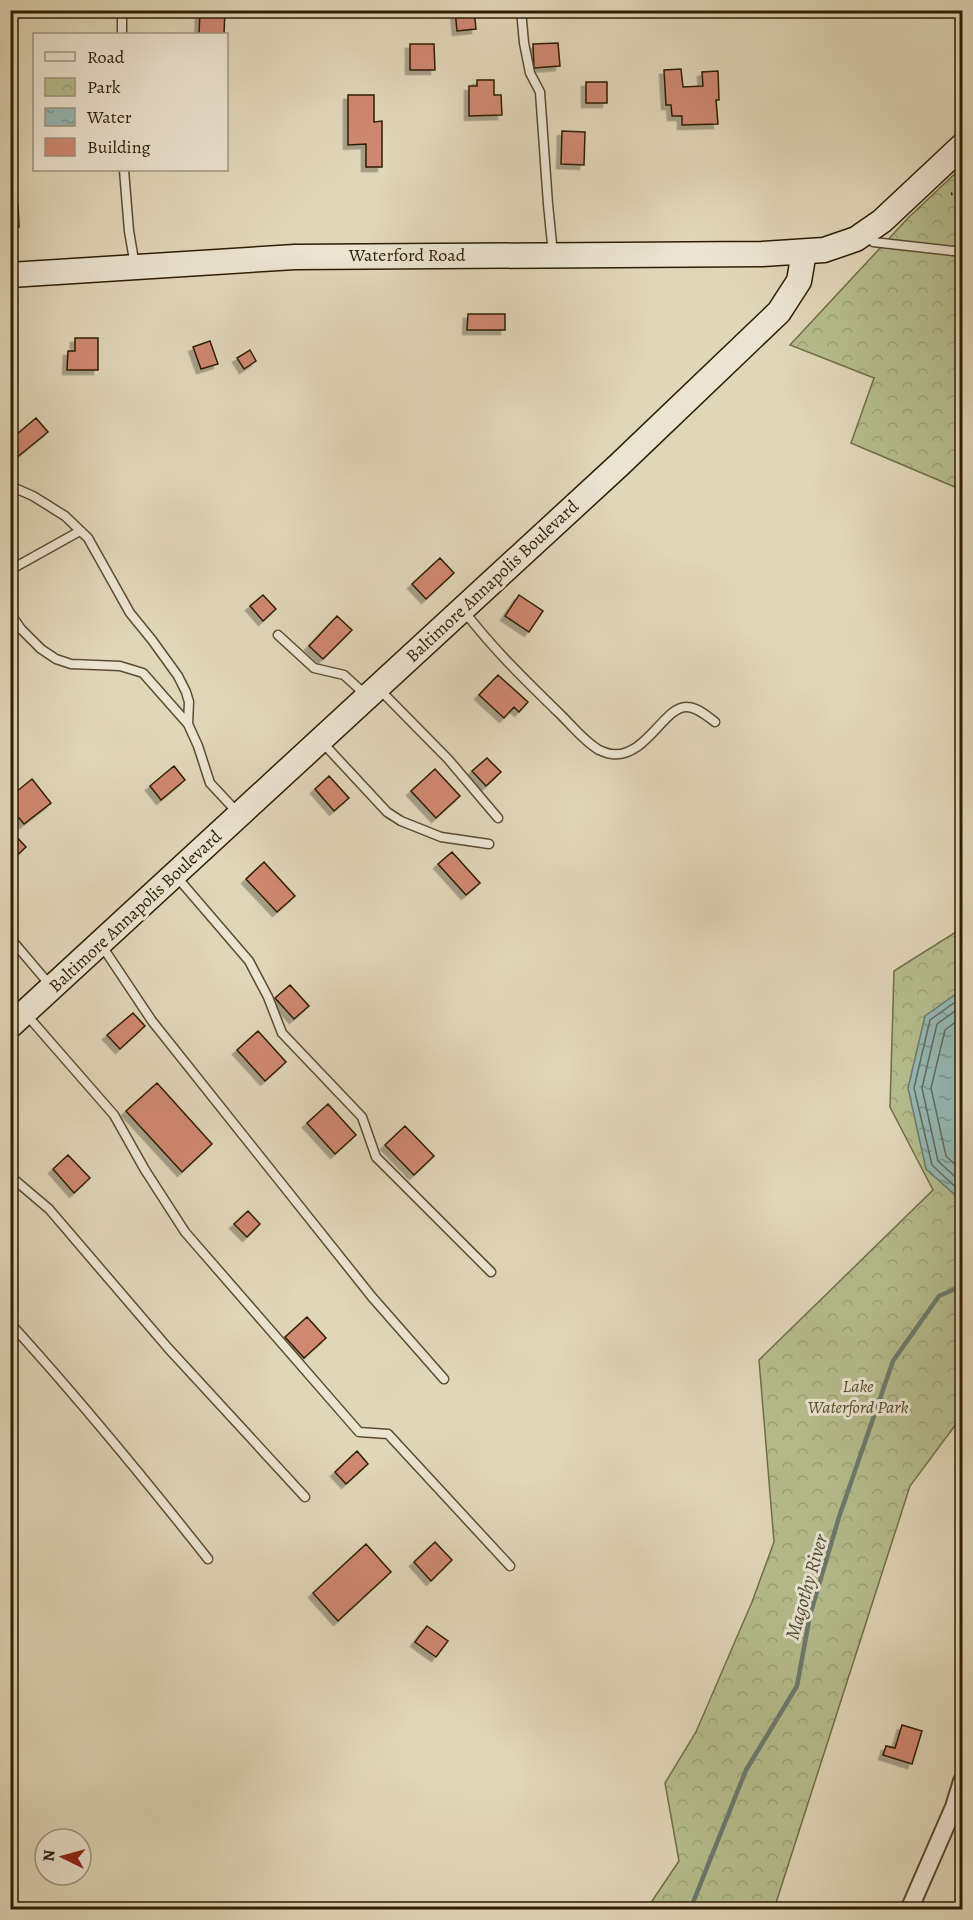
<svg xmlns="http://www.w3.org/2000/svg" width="973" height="1920" viewBox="0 0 973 1920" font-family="Alegreya,serif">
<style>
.park{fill:url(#park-crowns);stroke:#726e48;stroke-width:1.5}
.water{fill:url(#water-ripples);stroke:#6c7a6e;stroke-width:1.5}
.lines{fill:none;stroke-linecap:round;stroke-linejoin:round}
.shore{stroke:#626b5c;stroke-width:1.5}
.stream{stroke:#6c7a6e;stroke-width:4.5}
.building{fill:#cf8871;stroke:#2f1e04;stroke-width:1.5;filter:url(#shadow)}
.lane-casing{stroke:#5b4c31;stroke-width:11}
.street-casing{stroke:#5b4c31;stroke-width:20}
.secondary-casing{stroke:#2f1e04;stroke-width:27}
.path{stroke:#2f1e04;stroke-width:3;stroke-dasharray:1.5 3;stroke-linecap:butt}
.lane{stroke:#ebe4d1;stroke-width:8}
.street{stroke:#ebe4d1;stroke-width:16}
.secondary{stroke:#ebe4d1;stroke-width:24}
.labels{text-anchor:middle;stroke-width:6;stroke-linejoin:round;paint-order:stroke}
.street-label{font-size:18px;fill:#2f1e04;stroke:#ebe4d1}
.park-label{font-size:18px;font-style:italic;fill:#574e2d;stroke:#ebe4d1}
.water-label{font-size:20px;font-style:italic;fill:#4d4c39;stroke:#ebe4d1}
</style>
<defs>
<pattern id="park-crowns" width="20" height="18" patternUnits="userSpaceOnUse" patternTransform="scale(1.5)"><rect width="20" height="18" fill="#b5bd8d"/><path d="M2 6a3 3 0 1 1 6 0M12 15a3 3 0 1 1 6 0" fill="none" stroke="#9ca278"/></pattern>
<pattern id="water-ripples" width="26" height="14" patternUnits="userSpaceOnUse" patternTransform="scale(1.5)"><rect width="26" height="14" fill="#94b8b4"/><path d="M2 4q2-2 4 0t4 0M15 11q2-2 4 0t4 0" fill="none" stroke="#799590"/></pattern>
<filter id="shadow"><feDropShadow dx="-4.5" dy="4.5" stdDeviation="0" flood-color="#0004"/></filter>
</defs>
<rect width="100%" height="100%" fill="#e0d6b8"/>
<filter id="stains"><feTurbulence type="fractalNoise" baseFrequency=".00333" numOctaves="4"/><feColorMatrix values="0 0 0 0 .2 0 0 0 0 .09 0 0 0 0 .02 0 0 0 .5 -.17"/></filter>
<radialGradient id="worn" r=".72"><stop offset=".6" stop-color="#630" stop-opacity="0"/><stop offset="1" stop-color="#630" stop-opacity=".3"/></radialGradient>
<path class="park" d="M962 167V490L851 443 874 378 790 345 908 218Z
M962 928V1416L910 1486 774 1909 646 1910 679 1861 665 1783 696 1732 752 1602 774 1542 759 1360 933 1190 890 1107 894 971Z"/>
<path class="water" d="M962 992V1081L961 1086 962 1096V1201L926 1169 908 1088 925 1016 956 994Z"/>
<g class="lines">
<path class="shore" d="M962 998 958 1000 930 1020 914 1088 932 1165 962 1193
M962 1006 937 1024 922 1088 938 1161 962 1183
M962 1017 945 1030 931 1088 946 1156 962 1171"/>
<path class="stream" d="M690 1910 746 1770 797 1686 810 1615 839 1517 893 1361 939 1296 962 1286"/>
</g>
<path class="building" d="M200 10H225L224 34H199Z
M455 10H474L476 29 457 31Z
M558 43 560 66 534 68 533 44Z
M410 44H434L435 70H410Z
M681 69 683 87 703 86 702 72 718 71 719 100H716L718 124 682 125V116H672L671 105H666L664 70Z
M477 80H494V95H501L502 115 469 116V86H477Z
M586 82H607V103H586Z
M348 95H374V122L382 121V167H366V144L348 145Z
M562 131 585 132 584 165 561 164Z
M10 204H18L19 227H10Z
M468 314H505V330H467Z
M75 338H98V370H67L68 351H75Z
M210 341 218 364 201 369 193 347Z
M250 350 256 361 244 369 237 358Z
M36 418 48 432 10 463V440Z
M440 558 454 573 426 599 412 584Z
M263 595 276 609 263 621 250 606Z
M519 595 543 611 529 632 505 616Z
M337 616 352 630 323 659 309 646Z
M498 675 528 702 519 712 514 707 504 718 479 695Z
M487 758 501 772 486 786 472 771Z
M174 766 185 780 161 800 150 786Z
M435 769 460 796 436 818 411 791Z
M329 776 349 798 334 811 315 789Z
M32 779 51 803 24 824 10 807V797Z
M10 830 26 847 10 862Z
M452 852 480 883 466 895 438 864Z
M264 862 295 896 277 912 246 879Z
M290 985 309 1006 294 1019 275 998Z
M133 1013 145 1026 120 1049 107 1035Z
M258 1031 286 1062 265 1081 237 1050Z
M157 1083 212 1144 182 1172 126 1111Z
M328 1104 356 1135 335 1154 307 1123Z
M405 1126 434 1156 414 1175 385 1145Z
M68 1155 90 1178 74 1193 53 1169Z
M248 1211 260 1224 247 1237 234 1224Z
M307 1317 326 1338 304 1358 285 1337Z
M357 1451 368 1464 346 1484 335 1472Z
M435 1542 452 1560 431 1581 414 1562Z
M366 1544 391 1572 338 1621 313 1593Z
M427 1626 448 1641 436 1657 415 1642Z
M902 1725 922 1731 912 1764 883 1755 886 1746 895 1748Z
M834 1904 847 1910H831Z"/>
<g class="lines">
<defs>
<path id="lane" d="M521 10 524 43 530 73 540 92 548 204 553 254
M122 34V10
M124 170 129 231 135 266
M867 232 873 242 962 252
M10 486 33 496 65 516 88 538 130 613 152 640 178 676 186 692 189 702 188 724
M10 570 80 531
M464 611C493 649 528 683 562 716 573 727 585 742 599 750 602 751 608 754 612 754 646 758 664 706 687 707 697 707 707 716 715 722
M10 613 21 629 41 649 56 659 71 664 120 666 143 673 188 724 198 746 210 783 238 813
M278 635 314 668 344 675 367 696
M379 689 448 759 498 818
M322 742 387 812 401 821 441 837 489 844
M176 876 249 961 268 997 282 1033 362 1117 376 1157 491 1272
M10 938 50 985
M102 946 152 1021 372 1297 444 1379
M25 1013 114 1115 145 1170 185 1232 359 1432 388 1434 510 1566
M10 1176 49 1209 168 1348 305 1497
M10 1323C79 1399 144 1478 208 1559"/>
<path id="street" d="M909 1910 954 1807 962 1781"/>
<path id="secondary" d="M10 275 295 257 762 254 824 250 856 239 882 221 962 146
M10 1026 619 465 779 312 799 281 804 252"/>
</defs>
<use href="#lane" class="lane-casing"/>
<use href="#street" class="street-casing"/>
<use href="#secondary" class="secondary-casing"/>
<path class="path" d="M951 194 962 192"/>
<use href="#lane" class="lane"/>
<use href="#street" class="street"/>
<use href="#secondary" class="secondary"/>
</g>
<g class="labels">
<g class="street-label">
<text x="407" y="261">Waterford Road</text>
<text transform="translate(492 581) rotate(-43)" y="6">Baltimore Annapolis Boulevard</text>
<text transform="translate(135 911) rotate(-43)" y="6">Baltimore Annapolis Boulevard</text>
</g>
<g class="park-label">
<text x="858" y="1392">Lake<tspan x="858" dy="21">Waterford Park</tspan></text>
</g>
<g class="water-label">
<text transform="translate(806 1587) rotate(-74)" y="7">Magothy River</text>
</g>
</g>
<rect width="973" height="1920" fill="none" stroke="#e0d6b8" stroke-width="36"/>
<rect x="12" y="12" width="949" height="1896" fill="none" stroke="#2f1e04" stroke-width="3"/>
<rect x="18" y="18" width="937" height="1884" fill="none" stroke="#2f1e04" stroke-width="1.5"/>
<rect x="33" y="33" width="195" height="138" fill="#ebe4d1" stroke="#a0957f" stroke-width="1.5"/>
<rect x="45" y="52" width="30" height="9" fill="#ebe4d1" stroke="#a0957f" stroke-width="1.5"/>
<text x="87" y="63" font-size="18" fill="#2f1e04">Road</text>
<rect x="45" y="78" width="30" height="18" fill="url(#park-crowns)" stroke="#a0957f" stroke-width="1.5"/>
<text x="87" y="93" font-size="18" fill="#2f1e04">Park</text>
<rect x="45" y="108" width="30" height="18" fill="url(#water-ripples)" stroke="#a0957f" stroke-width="1.5"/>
<text x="87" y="123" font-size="18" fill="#2f1e04">Water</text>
<rect x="45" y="138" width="30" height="18" fill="#cf8871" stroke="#a0957f" stroke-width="1.5"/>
<text x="87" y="153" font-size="18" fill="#2f1e04">Building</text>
<g transform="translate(63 1857) rotate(275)"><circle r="28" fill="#ebe4d1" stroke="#a0957f" stroke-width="1.5"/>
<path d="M0-4.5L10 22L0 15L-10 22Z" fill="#8f2418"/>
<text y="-9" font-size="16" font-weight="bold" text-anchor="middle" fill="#2f1e04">N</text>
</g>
<rect width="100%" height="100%" filter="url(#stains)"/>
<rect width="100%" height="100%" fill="url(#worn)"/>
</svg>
